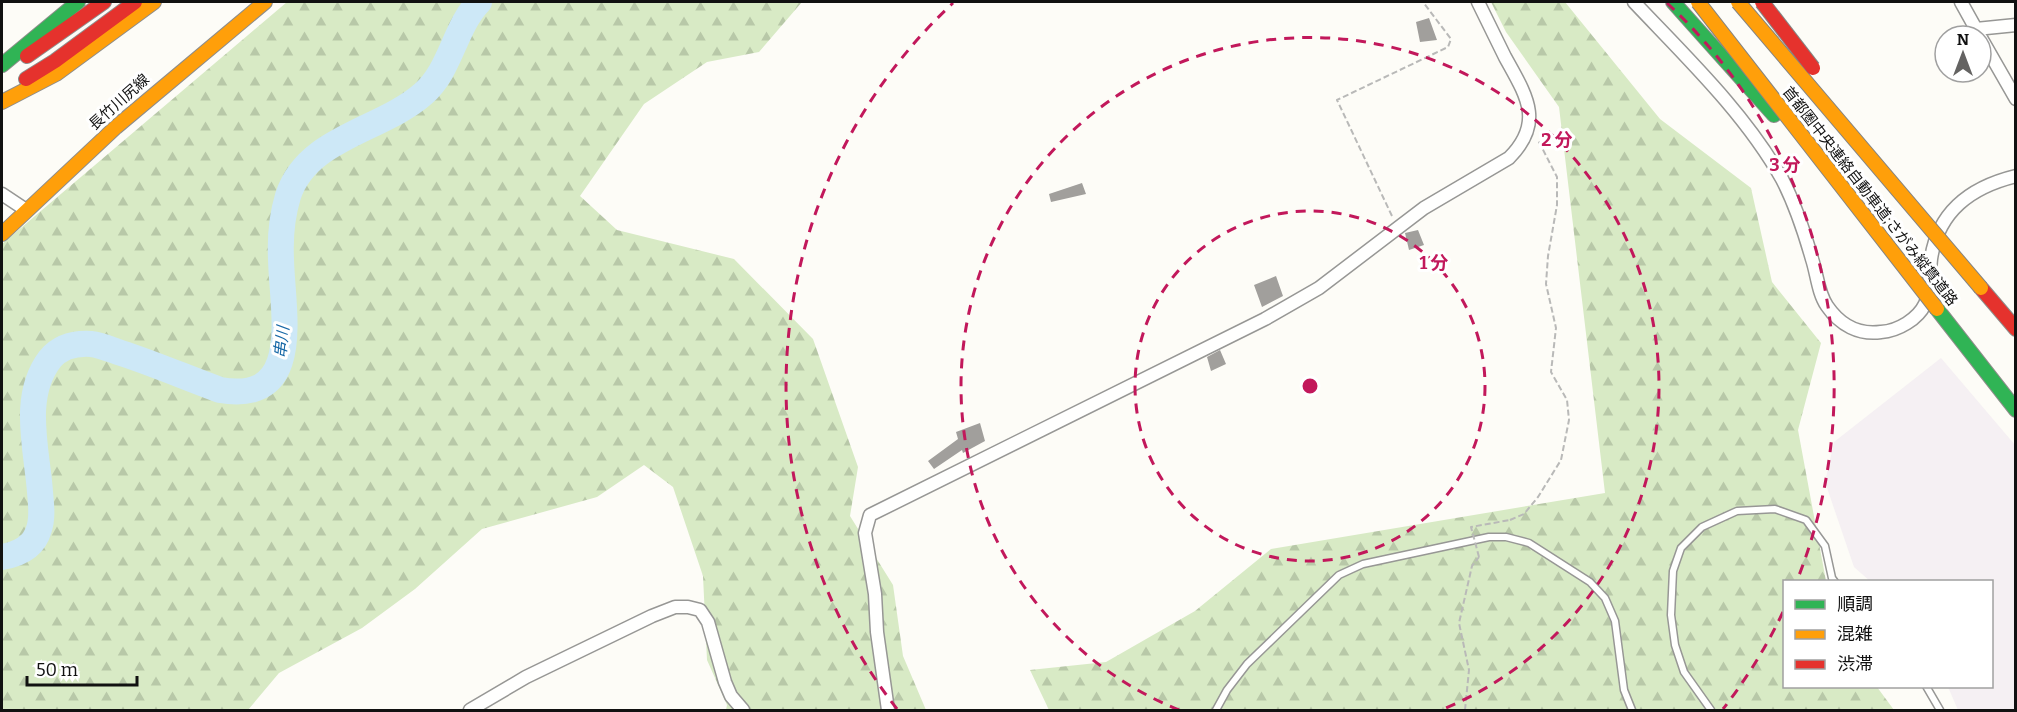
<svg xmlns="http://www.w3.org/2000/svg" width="2017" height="712" viewBox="0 0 2017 712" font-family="Bitter,'Noto Sans JP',serif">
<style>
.industrial{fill:#f5f0f3}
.forest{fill:url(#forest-firs)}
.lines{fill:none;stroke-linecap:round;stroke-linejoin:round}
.river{stroke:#cde8f7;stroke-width:26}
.building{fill:#a19f9c}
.lane-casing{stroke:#979795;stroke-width:9}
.street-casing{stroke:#979795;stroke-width:15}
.fast-casing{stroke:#8e8d8b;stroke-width:16}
.slow-casing{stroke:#8e8d8b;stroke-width:16}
.jam-casing{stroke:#8e8d8b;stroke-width:16}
.path{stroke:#b9b9b8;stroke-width:2;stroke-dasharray:6 3;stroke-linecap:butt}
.lane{stroke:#fffffe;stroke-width:6}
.street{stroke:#fffffe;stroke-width:12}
.fast{stroke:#30b455;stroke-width:14}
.slow{stroke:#ff9f0a;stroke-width:14}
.jam{stroke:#e5322d;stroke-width:14}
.slow-bridge-casing{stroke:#858482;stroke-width:16;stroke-linecap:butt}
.jam-bridge-casing{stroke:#858482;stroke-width:16;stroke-linecap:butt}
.path-bridge{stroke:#b9b9b8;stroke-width:2;stroke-dasharray:6 3;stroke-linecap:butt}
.slow-bridge{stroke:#ff9f0a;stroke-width:14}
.jam-bridge{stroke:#e5322d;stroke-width:14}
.ring{fill:none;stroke:#c2185b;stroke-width:3;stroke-dasharray:10 8}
.labels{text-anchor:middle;stroke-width:6;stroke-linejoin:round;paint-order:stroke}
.street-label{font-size:15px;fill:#111;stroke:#fff}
.water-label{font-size:16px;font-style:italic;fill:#1768a6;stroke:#fff}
.centre{fill:#c2185b;stroke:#fff;stroke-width:3}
.ring-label{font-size:18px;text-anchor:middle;font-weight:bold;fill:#c2185b;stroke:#fff;stroke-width:6;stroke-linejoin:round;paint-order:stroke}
</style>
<defs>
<pattern id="forest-firs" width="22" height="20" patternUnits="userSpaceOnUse" patternTransform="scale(1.5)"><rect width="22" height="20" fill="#d8eac5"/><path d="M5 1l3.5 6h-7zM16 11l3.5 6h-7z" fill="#b8c8a8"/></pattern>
</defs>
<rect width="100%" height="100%" fill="#fdfcf7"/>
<path class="industrial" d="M1941 358 2015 445V710H1958L1948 687 1992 686V582L1870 581 1854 567 1825 482 1834 442Z"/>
<path class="forest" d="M287 2H802L759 52 707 62 644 104 580 196 617 230 734 259 813 339 858 467 850 516 893 585 903 656 926 710H726L727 705 707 660 703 576 673 487 644 465 597 497 482 529 415 589 362 628 279 673 248 710H2V244Z
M1491 2H1565L1660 119 1751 188 1772 282 1821 343 1798 430 1826 581 1784 582V686L1877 687 1894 710H1049L1030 670 1106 662 1195 611 1271 549 1605 493 1559 107 1506 32Z"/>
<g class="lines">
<path class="river" d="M2 557C19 554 34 547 39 529 43 517 41 504 40 492 37 449 21 397 50 359 60 347 75 343 91 344 101 345 112 350 121 353 155 364 187 378 220 390 305 405 282 311 281 259 280 238 282 216 288 196 307 137 381 131 423 94 451 70 454 28 479 2"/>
</g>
<path class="building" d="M1429 18 1437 40 1420 42 1416 22Z
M1082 183 1086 194 1051 202 1049 194Z
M1418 230 1424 245 1409 250 1405 233Z
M1276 276 1283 296 1262 307 1254 285Z
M1220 350 1226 364 1211 371 1207 357Z
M980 423 985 441 963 453 962 450 934 469 928 461 958 439 956 432Z"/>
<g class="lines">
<defs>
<path id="lane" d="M1926 686 1940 710
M1216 710 1227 690 1247 664 1339 575 1363 564 1489 537H1506L1529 543 1590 582 1605 598 1615 621 1624 690 1632 710
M1711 710 1684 672 1675 645 1671 615 1673 571 1681 548 1702 527 1737 511 1775 509 1806 520 1825 546 1832 578 1835 582"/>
<path id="street" d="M1634 2C1685 56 1745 113 1782 179 1795 204 1804 231 1812 259 1817 274 1818 293 1827 306 1840 325 1859 335 1881 332 1898 331 1918 319 1925 304 1929 295 1930 269 1931 259 1938 211 1971 187 2016 176
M1961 2 1976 29 2016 25
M1981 38 2016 99
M2 194 26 210
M470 710 526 677 652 616 675 607H688L700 610 708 622 725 682 731 696 743 710
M888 710 877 632 875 594 865 533 870 515 1265 319 1319 288 1424 208 1509 158C1545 122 1526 95 1505 57 1496 39 1487 20 1478 2"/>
<path id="fast" d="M1673 2 1774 115
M2 65 78 2
M1937 309 2016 410"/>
<path id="slow" d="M2 102 56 74 154 2
M2 234 116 127 265 2"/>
<path id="jam" d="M27 56 104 2
M26 79 55 61 135 2
M1981 288 2016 329"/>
</defs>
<use href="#lane" class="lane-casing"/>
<use href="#street" class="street-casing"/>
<use href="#fast" class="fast-casing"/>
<use href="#slow" class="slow-casing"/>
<use href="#jam" class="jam-casing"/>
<path class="path" d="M1392 216 1337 100 1448 47 1451 39 1423 2
M1510 520 1524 514 1538 497 1561 460 1569 420 1567 400 1551 372 1556 328 1546 284 1548 256 1557 205V177L1538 140
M1465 710 1469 670 1459 623 1472 566 1479 557"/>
<use href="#lane" class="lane"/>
<use href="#street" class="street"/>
<use href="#fast" class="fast"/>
<use href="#slow" class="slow"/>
<use href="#jam" class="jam"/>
<defs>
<path id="slow-bridge" d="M1698 2 1937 309
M1738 2 1981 288"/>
<path id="jam-bridge" d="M1762 2 1813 68"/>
</defs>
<use href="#slow-bridge" class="slow-bridge-casing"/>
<use href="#jam-bridge" class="jam-bridge-casing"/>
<path class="path-bridge" d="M1479 557 1471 527 1510 520"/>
<use href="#slow-bridge" class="slow-bridge"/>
<use href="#jam-bridge" class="jam-bridge"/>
</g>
<g class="ring">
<circle cx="1310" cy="386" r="175"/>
<path d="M1179 710A349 349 0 1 1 1441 710"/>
<path d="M1783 612A524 524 0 0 1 1723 709M897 709A524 524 0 0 1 953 3M1667 3A524 524 0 0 1 1798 578"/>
</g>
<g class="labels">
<g class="street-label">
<text transform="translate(119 102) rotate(-42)" y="5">長竹川尻線</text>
<text transform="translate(1870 196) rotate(52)" y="5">首都圏中央連絡自動車道;さがみ縦貫道路</text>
</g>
<g class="water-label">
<text transform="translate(281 342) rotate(-84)" y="6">串川</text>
</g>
</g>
<circle cx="1310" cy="386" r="9" class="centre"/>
<g class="ring-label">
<text x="1557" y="146">2 分</text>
<text x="1785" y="171">3 分</text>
<text x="1434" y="269">1 分</text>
</g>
<rect width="2017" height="712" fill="none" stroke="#111111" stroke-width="6"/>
<rect x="1783" y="580" width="210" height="108" fill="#ffffff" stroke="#a0a0a0" stroke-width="1.5"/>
<rect x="1795" y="600" width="30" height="9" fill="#30b455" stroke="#a0a0a0" stroke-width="1.5"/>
<text x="1837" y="610" font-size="18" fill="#111111">順調</text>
<rect x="1795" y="630" width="30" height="9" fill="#ff9f0a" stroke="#a0a0a0" stroke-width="1.5"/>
<text x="1837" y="640" font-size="18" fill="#111111">混雑</text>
<rect x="1795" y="660" width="30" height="9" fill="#e5322d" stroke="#a0a0a0" stroke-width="1.5"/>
<text x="1837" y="670" font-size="18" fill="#111111">渋滞</text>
<g transform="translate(1963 54)"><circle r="28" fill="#ffffff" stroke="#a0a0a0" stroke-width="1.5"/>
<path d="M0-4.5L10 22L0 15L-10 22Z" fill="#646362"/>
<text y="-9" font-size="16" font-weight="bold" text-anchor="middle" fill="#111111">N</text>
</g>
<path d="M27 676v9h110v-9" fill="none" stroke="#111111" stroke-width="3"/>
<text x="36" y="676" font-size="18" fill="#111111" stroke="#ffffff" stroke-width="4.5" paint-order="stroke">50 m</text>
</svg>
